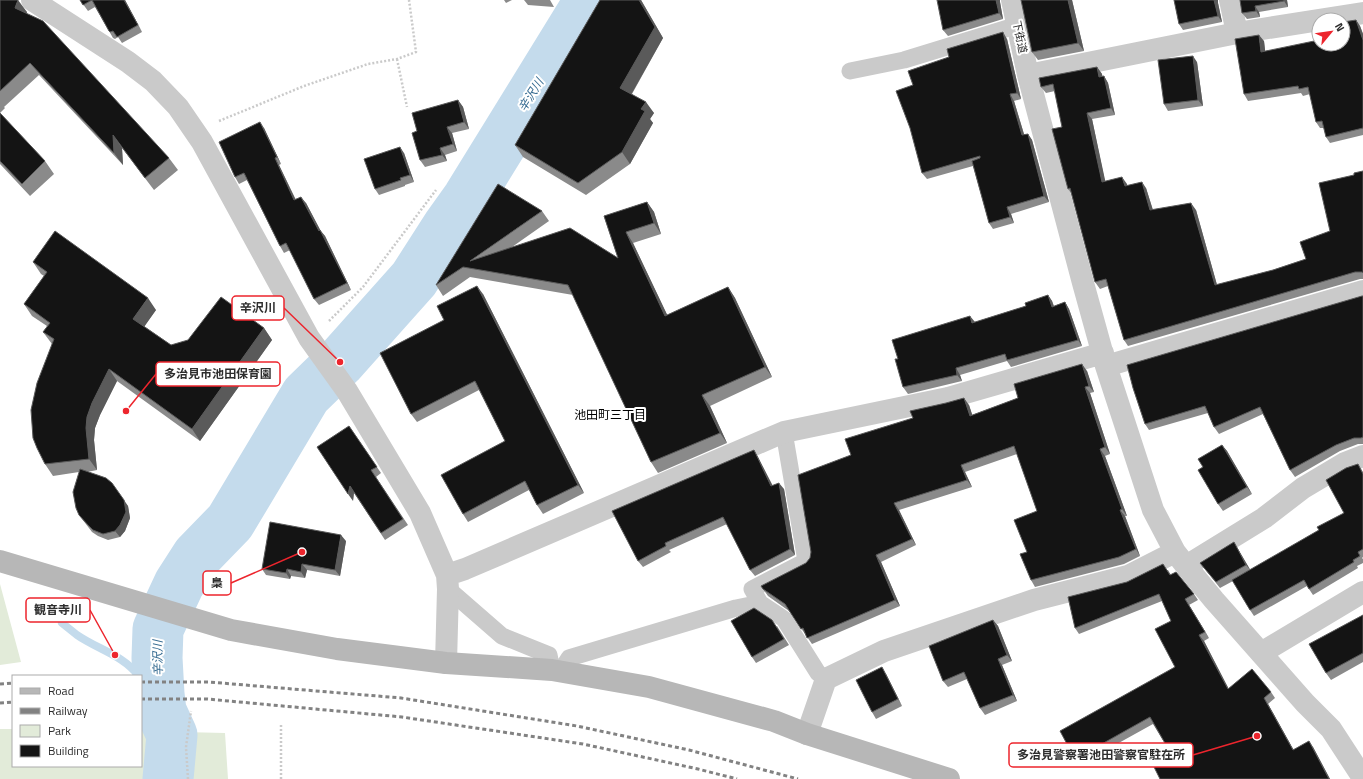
<svg xmlns="http://www.w3.org/2000/svg" width="1363" height="779" viewBox="0 0 1363 779" font-family="'Titillium Web','Noto Sans JP',sans-serif">
<style>
.green{fill:#e2ebd9}
.lines{fill:none;stroke-linecap:round;stroke-linejoin:round}
.stream{stroke:#c4dbec;stroke-width:8}
.river{stroke:#c4dbec;stroke-width:51}
.path{stroke:#cacaca;stroke-width:2.5;stroke-dasharray:2 2;stroke-linecap:butt}
.lane{stroke:#cacaca;stroke-width:17}
.street{stroke:#cacaca;stroke-width:22}
.secondary{stroke:#b7b7b7;stroke-width:22}
.rail{stroke:#828282;stroke-width:3;stroke-dasharray:4 3;stroke-linecap:butt}
.wall{fill:#8a8a8a}
.shaded-wall{fill:#5a5a5a}
.building{fill:#141414;stroke:#5a5a5a}
.labels{text-anchor:middle;stroke-width:4;stroke-linejoin:round;paint-order:stroke}
.street-label{font-size:11px;fill:#2d2d2d;stroke:#fff}
.water-label{font-size:12px;font-style:italic;fill:#376c92;stroke:#fff}
.neighbourhood-label{font-size:12px;fill:#000;stroke:#fff}
.leader{fill:none;stroke:#ed252d;stroke-width:1.5}
.callout-dot{fill:#ed252d;stroke:#fff;stroke-width:1.5}
.callout{fill:#fff;stroke:#ed252d;stroke-width:1.5}
.callout-label{font-size:12px;text-anchor:middle;font-weight:bold;fill:#2d2d2d}
</style>
<rect width="100%" height="100%" fill="#fff"/>
<path class="green" d="M0 584 21 662 0 665Z
M0 729H13V766H141V731L225 733 228 779H0Z"/>
<g class="lines">
<path class="stream" d="M62 623C67 627 72 631 77 635 97 649 123 655 139 676
M141 679 148 689 159 694"/>
<path class="river" d="M168 779 172 735 161 711 159 694 157 658 158 629 179 584 197 556 230 522 306 395 340 362 414 279 448 226 468 198 590 0"/>
<path class="path" d="M397 59 407 107
M219 121 304 86 368 64 397 59 416 52 409 0
M329 321 363 287 436 190
M188 779 186 747 191 711
M281 779V723"/>
<path class="lane" d="M850 71 904 60 1018 25
M784 432 806 561 752 589 760 603 784 619 818 673 826 679
M448 589 502 636 549 655 552 670
M560 672 569 658 736 608 760 603"/>
<path class="street" d="M32 0 128 62 153 81 178 107 202 142 309 338 347 391 420 513 447 575
M1012 0 1028 75 1083 283 1106 366 1153 510 1175 552 1186 566 1214 600 1305 703 1331 729 1363 778
M1230 0 1237 33
M1028 75 1237 33 1363 13
M1106 366 1363 291
M1186 566 1264 518 1303 488 1345 463 1363 456
M1261 653 1363 592
M446 663 448 589 447 575 465 569 784 432 948 398 1103 353
M807 734 826 679 884 651 1034 600 1128 576 1175 552"/>
<path class="secondary" d="M0 561 231 630 337 649 446 663 552 670 649 687 774 721 807 734 949 779"/>
<path class="rail" d="M141 682H209L401 698 577 726 689 750 798 779
M0 684 13 683
M141 699H207L402 717 583 744 698 769 737 779
M0 703 13 702"/>
</g>
<path class="wall" d="M0 0 27 12V14L169 158 178 170 154 190 122 148 123 165 39 75 4 107 5 108 0 113Z
M80 0H125L142 32 122 43 118 37 115 39 113 38 109 31 95 7 88 11Z
M504 0H512L506 3Z
M524 0H550L554 7 528 5Z
M600 0H641L663 38 632 94 654 113 650 119 653 123 630 164 586 195 523 157 515 145Z
M1072 0 1084 51 1038 60 1032 52Z
M1174 0H1218V3L1222 22 1183 30 1179 24Z
M1240 0H1287L1288 7 1259 12 1260 17 1247 19 1242 13Z
M1000 2 1003 19 948 36 943 30Z
M1356 20 1360 26 1363 34V135L1330 143 1326 137 1324 128H1320L1316 122 1310 94 1303 96 1301 93 1248 101 1244 94 1264 41 1265 51 1319 44Z
M1007 39 1021 99 1014 101 1024 134H1028L1032 140 1049 202 1011 214 1014 223 993 229 989 223 973 166 927 179 922 173 913 85Z
M1197 62 1203 106 1168 111 1164 104Z
M1097 67 1102 74V76H1104L1108 83 1115 115 1092 119 1105 182 1127 184V186L1146 188 1153 210H1196L1217 285 1273 270 1306 259 1330 231 1354 175 1363 171V279H1360L1128 346 1124 340 1108 286 1100 289 1095 282 1071 193 1068 189 1062 127 1055 91 1046 93 1041 87Z
M458 100 463 107 469 129 452 133 457 151 445 155 447 161 425 167 420 160 417 131Z
M0 113 45 161 54 174 30 196 0 164Z
M264 128 281 164 279 165 296 200 306 203 320 230 325 236 351 290 319 305 314 299 290 250 284 253 280 246 247 180 239 184 235 177Z
M404 153 414 182 405 185V186L379 195 375 189Z
M647 202 654 212 661 234 633 243 667 315 728 287 735 298 772 377 710 406 727 443 658 473 651 462 573 295 470 277 443 296 436 285 542 211 549 221 512 247 618 258 604 216Z
M33 262 156 310 144 326 171 345 264 328 272 340 200 441 117 381 100 415 95 428 94 440 97 470 87 472 128 506 130 518 125 531 120 537 108 540 98 536 92 532 79 515V472L53 476 45 464 52 344 43 332 47 326 32 316 24 304 44 276 41 274Z
M483 294 584 493 543 514 537 505 529 490 468 522 463 514 505 441 479 390 417 422 411 414 444 320Z
M1048 295 1052 301 1054 306 1065 302 1069 309 1082 346 1011 367 1007 361 960 375 962 381 908 394 903 387 898 359 975 322 1026 306Z
M1362 296H1363V444H1358L1340 451 1295 477 1290 470 1263 414 1219 434 1214 427 1208 413 1149 430 1145 424Z
M1087 371 1094 392 1090 393 1110 454 1105 456 1127 516H1125L1140 556 1124 564 1035 587 1031 580 1027 552 1037 511 1017 454 965 472 972 487 899 510 916 545 881 562 900 606 812 644 789 611 768 596 763 589 806 563 810 558 851 455 969 405 972 415 1018 398Z
M349 426 381 473 376 477 408 525 385 540 354 493 353 501Z
M1222 445 1227 451 1252 494 1223 511 1218 504 1203 467Z
M754 450 758 457 772 486 784 489 795 555 755 576 750 570 727 524 669 550 671 552 643 567 638 561Z
M1358 464 1363 472V557L1362 558 1363 559V563L1357 566 1358 568 1313 595 1307 586 1254 616 1250 610 1233 581 1220 588 1200 563 1234 542 1250 570 1319 530 1344 513Z
M346 541 340 576 307 570 305 578 291 576 290 579 266 575 262 569Z
M1168 570 1171 575 1194 594 1198 600 1189 605 1209 638 1204 641 1228 689 1271 692 1275 698 1268 704 1293 749 1313 747 1330 779 1173 757 1153 724 1079 765 1075 759 1175 667 1171 621 1162 601 1079 634 1075 628 1127 582Z
M1363 615V662L1331 680 1326 673Z
M993 620 998 626 1012 661 1002 665 1017 701 985 715 980 708 967 679 948 687 943 681Z
M777 626 789 645 756 663 752 657Z
M886 674 902 706 876 719 872 712Z"/>
<path class="shaded-wall" d="M18 0 27 12 23 20 15 8Z
M124 0H125L142 32 138 25Z
M639 0H641L663 38 628 100 620 88Z
M996 0H1000V2L1003 19 999 13Z
M1068 0H1072L1084 51 1078 43Z
M1214 0H1218V3L1222 22 1218 16Z
M1284 0H1287L1288 7 1284 1Z
M1255 6 1259 12 1260 17 1256 11Z
M1356 20 1360 26 1363 34V40Z
M1003 32 1007 39 1021 99 1017 93Z
M1259 35 1264 41 1266 58 1261 52Z
M1193 56 1197 62 1203 106 1198 100Z
M1097 67 1102 74 1104 84 1099 77Z
M1104 76 1108 83 1115 115 1111 108Z
M1010 94 1014 101 1026 141 1022 135Z
M458 100 463 107 469 129 464 122Z
M646 102 654 113 650 119 653 123 630 164 622 152 641 109Z
M1087 113 1092 119 1107 189 1102 182Z
M260 122 264 128 281 164 277 157Z
M447 127 452 133 457 151 453 144Z
M1028 134 1032 140 1049 202 1044 196Z
M113 135 122 148 123 165 114 153Z
M400 147 404 153 414 182 410 175Z
M440 148 445 155 447 161 442 155Z
M275 158 279 165 299 207 294 200Z
M1122 177 1127 184 1129 193 1125 186Z
M1142 182 1146 188 1155 217 1150 210Z
M301 197 306 203 324 237 319 231Z
M647 202 654 212 661 234 654 223Z
M1191 203 1196 210 1219 292 1215 285Z
M1007 207 1011 214 1014 223 1010 217Z
M320 230 325 236 351 290 347 283Z
M626 232 633 243 673 327 665 316Z
M477 286 483 294 584 493 578 485Z
M728 287 735 298 772 377 765 367Z
M1048 295 1052 301 1056 313 1052 307Z
M148 298 156 310 142 330 133 319Z
M1065 302 1069 309 1082 346 1078 340Z
M970 316 975 322 972 323Z
M264 328 272 340 200 441 192 429Z
M1082 364 1087 371 1094 392 1089 386Z
M956 368 960 375 962 381 957 375Z
M109 369 117 381 100 415 95 428 94 440 97 470 89 459 86 428 87 417 92 403Z
M1085 387 1090 393 1110 454 1105 447Z
M702 395 710 406 727 443 720 433Z
M964 398 969 405 975 423 970 416Z
M1222 445 1227 451 1252 494 1247 487Z
M1100 449 1105 456 1127 516 1122 509Z
M754 450 758 457 776 492 771 486Z
M961 465 965 472 972 487 967 480Z
M779 483 784 489 795 555 790 549Z
M350 486 354 492 353 501 348 494Z
M124 500 128 506 130 518 125 531 120 537 115 531Z
M894 503 899 510 916 545 912 539Z
M1120 510 1125 516 1140 556 1136 549Z
M341 535 346 541 340 576 335 570Z
M1234 542 1238 549 1251 571 1246 565Z
M876 555 881 562 900 606 895 600Z
M302 564 307 570 305 578 301 572Z
M287 569 291 576 290 579 286 573Z
M1185 599 1189 605 1209 638 1205 632Z
M993 620 998 626 1012 661 1007 655Z
M1199 635 1204 641 1232 695 1228 689Z
M998 659 1002 665 1017 701 1013 695Z
M882 667 886 674 902 706 898 699Z
M1264 698 1268 704 1297 756 1293 750Z
M1309 741 1313 747 1330 779H1329Z"/>
<path class="building" d="M0 0H18L15 8 43 21 169 158 145 178 113 135 114 153 30 63 0 91Z
M80 0H124L138 25 117 37 113 31 110 32 109 31 92 0 83 5Z
M600 0H639L655 27 620 88 646 102 641 109 645 111 622 152 578 183 515 145Z
M937 0H996L999 13 943 30Z
M1021 0H1068L1078 43 1032 52Z
M1174 0H1214L1218 16 1179 24Z
M1240 0H1284V1L1255 6 1256 11 1242 13Z
M1356 20 1363 40V128L1326 137 1322 121 1316 122 1308 87 1299 89 1298 86 1244 94 1235 39 1259 35 1261 52 1319 40V44H1343V22Z
M1003 32 1017 93 1010 94 1022 135 1028 134 1044 196 1007 207 1010 217 989 223 972 161 980 158V156L922 173 910 128 896 91 913 85 908 71 949 57 947 49Z
M1193 56 1198 100 1164 104 1158 60Z
M1097 67 1099 77 1104 76 1111 108 1087 113 1102 182 1122 177 1125 186 1142 182 1150 210 1191 203 1215 285 1273 270 1306 259 1300 242 1330 231 1319 183 1354 175V173L1363 171V273L1362 272H1355L1124 340 1106 279 1095 282 1070 188 1068 189 1052 129 1062 127 1053 84 1041 87 1039 78Z
M458 100 464 122 447 127 453 144 440 148 442 155 420 160 412 133 417 131 412 113Z
M0 113 45 161 22 184 0 161Z
M260 122 277 157 275 158 294 200 301 197 319 231 320 230 347 283 314 299 286 243 280 246 244 173 235 177 219 142Z
M400 147 410 175 400 178 401 180 375 189 364 159Z
M498 184 542 211 470 261 570 228 618 258 604 216 647 202 654 223 626 232 665 316 728 287 765 367 702 395 720 433 651 462 568 285 463 267 436 285Z
M55 231 148 298 133 319 171 345 188 340 221 297 264 328 192 429 109 369 92 403 87 417 86 428 89 459 45 464 37 448 33 438 31 410 37 383 54 339 43 332 50 323 24 304 47 272 33 262Z
M477 286 578 485 537 505 525 481 463 514 441 475 505 441 475 381 411 414 380 353 444 320 437 306Z
M1048 295 1052 307 1065 302 1078 340 1007 360 1005 354 956 368 957 375 903 387 895 359H898L892 340 970 316 972 323 1026 306 1025 303Z
M1362 296H1363V437L1361 438H1354L1336 445 1290 470 1260 407 1214 427 1205 406 1145 424 1133 388 1127 365Z
M1082 364 1089 386 1085 387 1105 447 1100 449 1122 509 1120 510 1136 549 1119 557 1031 580 1020 554 1027 552 1014 520 1037 511 1014 446 961 465 967 480 894 503 912 539 876 555 895 600 807 638 803 628 801 629 785 604 763 589 761 586 806 563 810 558 811 552 798 475 851 455 845 439 913 418 910 411 946 403 964 398 970 416 1018 398 1014 384Z
M349 426 377 467 371 470 403 519 381 533 350 486 348 494 317 447Z
M1222 445 1247 487 1218 504 1198 470 1203 467 1198 459Z
M754 450 771 486 779 483 790 549 750 570 723 517 665 543 666 546 638 561 612 511Z
M1358 464 1363 474V549L1358 552 1360 556 1353 560 1354 562 1309 589 1304 580 1250 610 1232 580 1319 530 1317 527 1344 513 1326 480 1346 468Z
M80 469 106 478 112 483 124 500 126 512 120 525 115 531 103 534 93 530 88 525 79 515 76 508 73 492Z
M270 522 341 535 335 570 302 564 301 572 287 569 286 573 262 569Z
M1234 542 1246 565 1216 582 1200 563Z
M1163 564 1170 575 1176 572 1194 594 1185 599 1205 632 1199 635 1228 689 1252 669 1271 692 1264 698 1293 750 1309 741 1329 779H1160L1154 767 1173 757 1150 717 1075 759 1060 731 1175 667 1155 629 1171 621 1159 594 1075 628 1068 597 1127 582Z
M754 608 772 620 784 639 752 657 731 621Z
M1363 615V653L1326 673 1309 644Z
M993 620 1007 655 998 659 1013 695 980 708 964 672 943 681 929 646Z
M882 667 898 699 872 712 856 680Z"/>
<g class="labels">
<g class="street-label">
<text transform="translate(1020 37) rotate(78)" y="4">下街道</text>
</g>
<g class="water-label">
<text transform="translate(531 95) rotate(-58)" y="4">辛沢川</text>
<text transform="translate(158 658) rotate(-91)" y="4">辛沢川</text>
</g>
<g class="neighbourhood-label">
<text x="610" y="419">池田町三丁目</text>
</g>
</g>
<path class="leader" d="M340 362L284 308M126 411L156 374M302 552L231 583M115 655L90 610M1257 736L1193 755"/>
<g class="callout-dot">
<circle cx="340" cy="362" r="4"/>
<circle cx="126" cy="411" r="4"/>
<circle cx="302" cy="552" r="4"/>
<circle cx="115" cy="655" r="4"/>
<circle cx="1257" cy="736" r="4"/>
</g>
<g class="callout">
<rect x="232" y="296" width="52" height="24" rx="4"/>
<rect x="156" y="362" width="124" height="24" rx="4"/>
<rect x="203" y="571" width="28" height="24" rx="4"/>
<rect x="26" y="598" width="64" height="24" rx="4"/>
<rect x="1009" y="743" width="184" height="24" rx="4"/>
</g>
<g class="callout-label">
<text x="258" y="312">辛沢川</text>
<text x="218" y="378">多治見市池田保育園</text>
<text x="217" y="587">梟</text>
<text x="58" y="614">観音寺川</text>
<text x="1101" y="759">多治見警察署池田警察官駐在所</text>
</g>
<rect x="12" y="675" width="130" height="92" fill="#ffffff" stroke="#ababab"/>
<rect x="20" y="688" width="20" height="6" fill="#b7b7b7" stroke="#ababab"/>
<text x="48" y="695" font-size="12" fill="#2d2d2d">Road</text>
<rect x="20" y="708" width="20" height="6" fill="#828282" stroke="#ababab"/>
<text x="48" y="715" font-size="12" fill="#2d2d2d">Railway</text>
<rect x="20" y="725" width="20" height="12" fill="#e2ebd9" stroke="#ababab"/>
<text x="48" y="735" font-size="12" fill="#2d2d2d">Park</text>
<rect x="20" y="745" width="20" height="12" fill="#141414" stroke="#ababab"/>
<text x="48" y="755" font-size="12" fill="#2d2d2d">Building</text>
<g transform="translate(1331 32) rotate(61)"><circle r="19" fill="#ffffff" stroke="#ababab"/>
<path d="M0-3L7 15L0 10L-7 15Z" fill="#ed252d"/>
<text y="-6" font-size="11" font-weight="bold" text-anchor="middle" fill="#2d2d2d">N</text>
</g>
</svg>
